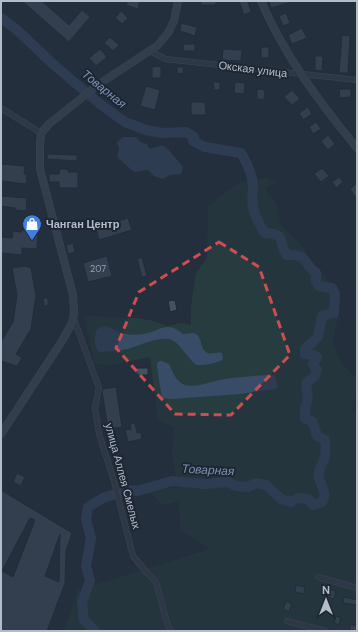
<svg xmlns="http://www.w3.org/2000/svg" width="358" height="632" viewBox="0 0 358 632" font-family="'DM Sans',sans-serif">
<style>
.green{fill:#263c3f}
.water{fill:#394c67}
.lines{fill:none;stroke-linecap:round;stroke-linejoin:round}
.river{stroke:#394c67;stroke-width:10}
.building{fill:#455162;stroke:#1f2835;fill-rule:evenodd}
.street-casing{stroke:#565f6c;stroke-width:6}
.secondary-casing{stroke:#565f6c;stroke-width:8}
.street{stroke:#38414e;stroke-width:5}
.secondary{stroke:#465061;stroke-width:7}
.marked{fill:none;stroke:#ce4d50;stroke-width:3;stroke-dasharray:8 5;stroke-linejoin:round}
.labels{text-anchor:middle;stroke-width:4;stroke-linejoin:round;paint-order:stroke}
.number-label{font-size:9px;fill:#98a1af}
.street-label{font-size:11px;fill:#b4bcc9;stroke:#1d2633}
.poi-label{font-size:11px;font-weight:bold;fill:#b4bcc9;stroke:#1d2633;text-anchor:start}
.water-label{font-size:12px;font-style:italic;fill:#7c92b1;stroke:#1d2633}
</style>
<rect width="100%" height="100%" fill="#242f3e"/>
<path class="green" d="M266 178 276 183 264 188 276 203 280 224 302 246 312 265 320 270 327 280 333 295 338 318 332 342 342 364 357 379 353 411 357 414V631H64L78 590 210 549 181 530 178 501 163 505 147 490 178 487 172 455 174 427 158 420 150 357 107 366 94 363 84 316 137 318 154 321 167 326 181 323 191 325V306L196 273 207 258 208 206 240 182Z"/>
<path class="water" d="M123 137H136L140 142 147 144 149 149 163 145 169 150 183 167 181 174 170 175 163 179 154 176 148 170 134 172 117 157 119 149 117 142Z
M103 326C110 326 114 330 120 333 127 335 135 335 142 334 159 333 165 319 183 334L194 333C203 336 199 347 206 352 210 356 216 351 222 353L223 359C217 364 204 365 196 365 189 359 179 343 172 340 161 335 138 346 127 349 118 351 108 352 99 352 94 347 94 336 97 329Z
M159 361H162L169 364C173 372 176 382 185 385 196 388 213 381 225 379 241 377 257 375 274 375L275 376 278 386 275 389 240 394 172 399 162 398 157 367V363Z"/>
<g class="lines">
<path class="river" d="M1 18 16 29 54 65 100 104 125 122 146 130 163 133 186 132 194 137 193 141 205 147 241 153C247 163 252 173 253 185 253 193 251 200 253 208 255 217 260 225 265 233L274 234 280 237 283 248 287 255C308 254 302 262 316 273V281L319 286 332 288 335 294 334 313 322 316 318 337 305 349V354L313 355 317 357 313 365 317 370 315 376 306 383 308 399 305 408V418L313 422 317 436 325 440C326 446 326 453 324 459 322 466 317 471 319 478 321 487 328 493 322 502L313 505 308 499 298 498 291 502 281 499 266 485 256 483 248 487 236 486 228 482 205 484 172 481 137 491 128 490 120 493
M95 631 84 620 82 602 90 581 86 566 91 538 86 519 88 507 103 498 112 495"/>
</g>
<path class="building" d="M22 1H42L69 25 82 10 90 17 69 42Z
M128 1H140L138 9 126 5Z
M201 1H216V5H201Z
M239 1H248L251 12 244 15Z
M269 1H291V2L271 8Z
M121 11 128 18 122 24 115 18Z
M286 13 290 23 283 26 279 16Z
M181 23 197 27 195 36 180 31Z
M302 28 307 38 292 44 288 35Z
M342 35 350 36 348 73H339Z
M110 37 119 45 113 51 104 43Z
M183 44H195V51H183Z
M261 47H269V58H261Z
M100 49 107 57 96 66 89 58Z
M223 49 242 50 241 61 222 60Z
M315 56H323L322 71 315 70Z
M161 66V78H152V67Z
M177 67H184L183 74 177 73Z
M213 82H220V90H214Z
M235 82 245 83 244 94 234 93Z
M146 86 160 90 155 110 140 106Z
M257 89 265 90 264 100 257 99Z
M339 89H351V97L340 98Z
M292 90 300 99 292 105 284 97Z
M191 102H205L206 115H191Z
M308 107 312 114 303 120 299 113Z
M316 122 321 129 313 134 309 127Z
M328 135 335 144 328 150 321 141Z
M47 154 77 155V161L47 159Z
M1 164 25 166 24 174H27L26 184 1 181Z
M322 168 329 176 321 182 314 174Z
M60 169H68V172H78V188H59V182H49V174H59Z
M339 177 343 182 336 188 332 182Z
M357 183V199L350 189Z
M1 196 27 198 26 211 15 210V208L1 206Z
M128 218 132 230 99 240 96 228Z
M21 230 38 232 37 249 22 248V255L1 253V237L12 238 13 231 21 232Z
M73 243 75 252 68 254 66 245Z
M107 256 112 276 88 282 83 263Z
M142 257 147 276 142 277 137 259Z
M25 266 31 268 36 296 31 329 16 354 22 358 17 366 1 361V342L13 322 17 295 12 268Z
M43 298H48V306H44Z
M175 300 177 310 170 312 168 301Z
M136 368H148V375H136Z
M116 387 122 427 108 429 102 391 103 389Z
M135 423 137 433 141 432 142 439 128 442 125 430 131 429 130 424Z
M17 473 25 477 21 486 13 482Z
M1 490 72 533 66 551 65 583 47 631H1ZM30 518 35 520 13 577 2 571ZM60 534 59 582 45 576Z
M296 585 305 587 304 594 295 592Z
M329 589 336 591 334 599 327 597Z
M344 597 357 600V605L343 603Z
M286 601 292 604 289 612 283 609Z
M336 616 341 618 339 625 334 623Z
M351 624 357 626V631H349Z"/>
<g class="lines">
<defs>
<path id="street" d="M150 51 165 59 357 80
M1 108 41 133
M73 321 75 322 99 388 95 408 99 434 114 481 133 556 147 573 156 582 167 623 171 631
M318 577 357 588
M287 621 325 631"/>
<path id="secondary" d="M261 1C284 55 320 103 357 148
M1 434 62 341 73 321 74 311 73 295 40 169V145L41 133 49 124 99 84 157 46 168 33 174 21 178 1"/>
</defs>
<use href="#street" class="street-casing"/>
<use href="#secondary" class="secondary-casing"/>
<use href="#street" class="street"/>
<use href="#secondary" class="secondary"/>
</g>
<path d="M0 0H358V632H0ZM219 242 259 267 290 355 231 415 175 414 116 348 139 292Z" fill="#242f3e" fill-opacity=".55" fill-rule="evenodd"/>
<path class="marked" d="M219 242 259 267 290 355 231 415 175 414 116 348 139 292Z"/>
<defs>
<symbol id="shop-pin" viewBox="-11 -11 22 30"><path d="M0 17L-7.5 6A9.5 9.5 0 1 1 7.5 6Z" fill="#3f7fe0" stroke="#1d2633"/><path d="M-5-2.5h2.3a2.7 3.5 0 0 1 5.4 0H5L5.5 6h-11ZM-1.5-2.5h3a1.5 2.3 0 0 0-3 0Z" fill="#fff"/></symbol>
</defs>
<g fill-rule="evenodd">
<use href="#shop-pin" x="21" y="213" width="22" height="30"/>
</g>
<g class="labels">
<g class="number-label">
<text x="98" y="272">207</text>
</g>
<g class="street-label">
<text transform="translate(253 69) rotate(7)" y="4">Окская улица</text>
<text transform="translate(123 476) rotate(75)" y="4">улица Аллея Смелых</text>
</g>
<g class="poi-label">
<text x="46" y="228">Чанган Центр</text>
</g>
<g class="water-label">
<text transform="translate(104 89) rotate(39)" y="4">Товарная</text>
<text transform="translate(208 470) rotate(3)" y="4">Товарная</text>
</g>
</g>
<rect width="358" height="632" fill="none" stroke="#b4bcc9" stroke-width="4"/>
<g transform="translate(326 600)" stroke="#1d2633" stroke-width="3" paint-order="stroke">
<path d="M0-3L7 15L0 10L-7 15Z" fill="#b4bcc9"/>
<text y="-6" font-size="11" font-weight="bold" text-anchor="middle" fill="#b4bcc9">N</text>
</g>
</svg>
